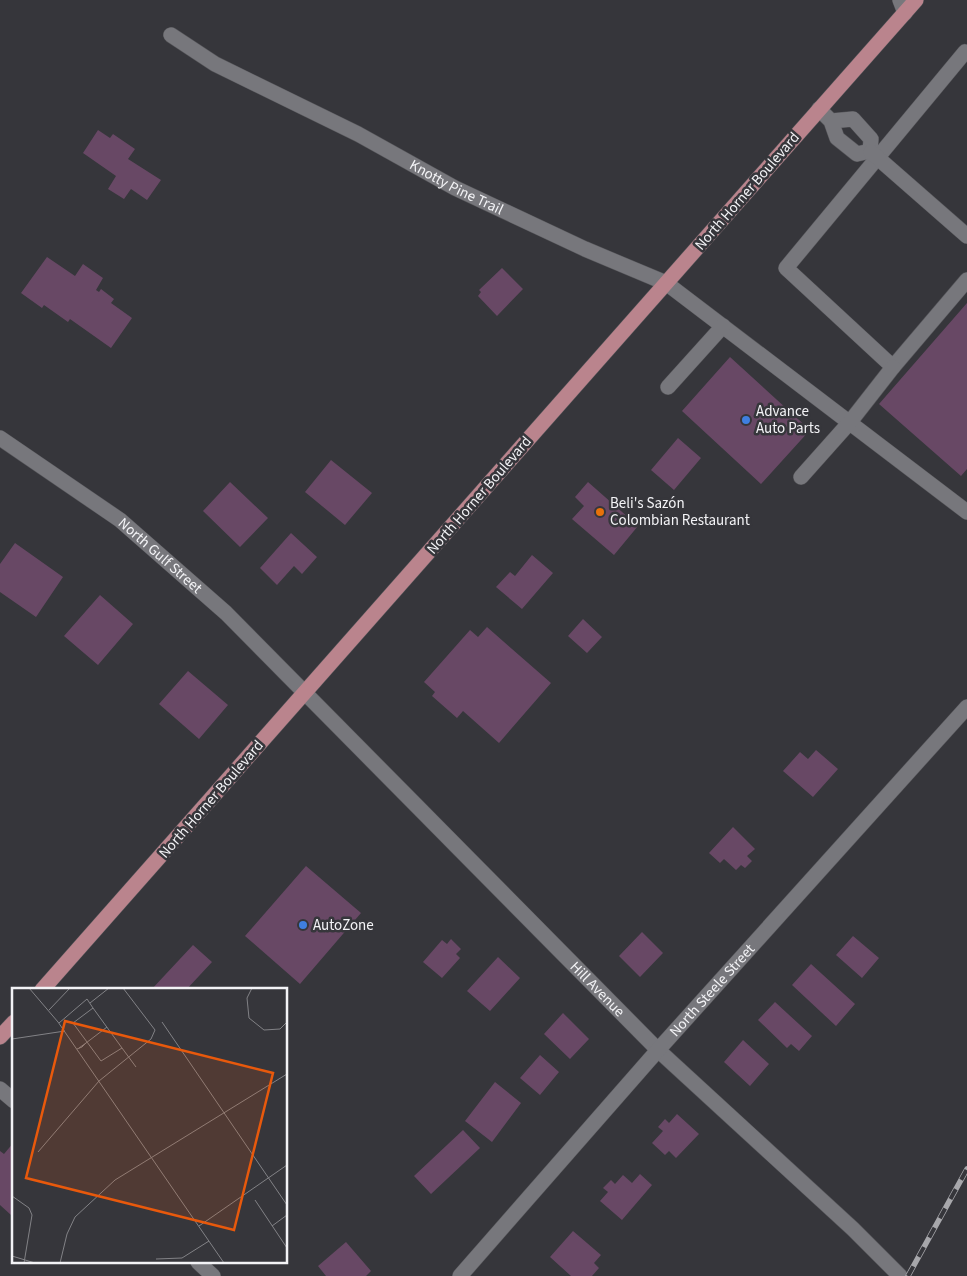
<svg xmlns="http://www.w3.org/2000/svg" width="967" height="1276" viewBox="0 0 967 1276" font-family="'Source Sans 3',sans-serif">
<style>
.building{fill:#684865}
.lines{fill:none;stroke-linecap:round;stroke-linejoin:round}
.minor-casing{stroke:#555559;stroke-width:16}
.major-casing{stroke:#555559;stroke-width:16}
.minor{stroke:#77777c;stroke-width:15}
.major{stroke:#ba848d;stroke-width:15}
.rail-casing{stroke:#a7a7ab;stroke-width:5.5}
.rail{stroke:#36363b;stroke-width:4;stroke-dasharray:11;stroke-linecap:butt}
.shop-dot{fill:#3f7fe0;stroke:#36363b;stroke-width:2}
.food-dot{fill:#e8710a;stroke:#36363b;stroke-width:2}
.labels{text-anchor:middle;stroke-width:5;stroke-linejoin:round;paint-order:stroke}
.street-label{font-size:15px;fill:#f3f3f6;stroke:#36363b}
.poi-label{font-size:15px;fill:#f3f3f6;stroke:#36363b;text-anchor:start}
.inset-road{fill:none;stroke:#828286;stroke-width:1}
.view{fill:#e8590c;fill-opacity:0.15;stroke:#e8590c;stroke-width:2.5}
.inset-edge{fill:none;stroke:#f3f3f6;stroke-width:2.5}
</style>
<rect width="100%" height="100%" fill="#36363b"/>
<path class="building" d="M98 130 110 138 113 134 135 149 128 159 161 180 147 200 131 189 124 199 108 189 116 176 83 153Z
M47 257 75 276 83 264 103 278 96 290 99 292 101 289 114 299 111 303 132 318 111 348 70 319 68 322 44 305 42 308 21 293Z
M502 268 523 289 497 316 478 296 481 292 479 290Z
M967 303V469L961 476 879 404Z
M730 357 810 430 761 484 682 411Z
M678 438 701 458 674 490 651 470Z
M331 460 372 493 345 525 305 492Z
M230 482 268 518 240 547 203 511Z
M588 482 638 526 614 555 572 519 584 506 575 497Z
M291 533 317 557 302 574 294 566 277 585 260 568Z
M15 543 63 577 36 617 0 592V564Z
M532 555 553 573 522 609 496 587 510 572 515 576Z
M100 595 133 624 98 665 64 636Z
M583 619 602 637 587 653 568 636Z
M487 627 551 683 499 743 463 711 457 718 432 696 435 692 424 682 470 630 478 637Z
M188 671 228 705 199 739 159 704Z
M816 750 838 769 813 797 783 771 800 752 808 759Z
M733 827 755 849 747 856 752 861 745 868 741 865 736 870 724 859 720 863 709 853Z
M306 866 361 913 300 984 245 936Z
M642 932 663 953 640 977 619 956Z
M853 936 879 958 862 978 836 955Z
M451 939 461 949 456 954 460 958 442 978 423 962 442 940 447 944Z
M193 945 212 962 186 990H151Z
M498 957 520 978 490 1011 467 991Z
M811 964 855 1004 836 1026 792 985Z
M775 1002 812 1036 799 1051 791 1044 787 1048 758 1020Z
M563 1013 589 1039 570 1059 544 1034Z
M743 1040 769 1064 750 1086 724 1062Z
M540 1055 559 1072 540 1095 520 1078Z
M495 1082 521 1103 492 1142 465 1121Z
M677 1114 699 1134 676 1158 669 1151 665 1155 652 1143 663 1131 658 1127 665 1119 669 1123Z
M463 1130 480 1148 431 1194 414 1176Z
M14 1142V1212L11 1215 0 1205V1151L4 1154Z
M640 1174 652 1185 622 1220 600 1201 608 1192 603 1188 611 1180 615 1184 623 1175 632 1183Z
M573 1231 601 1255 594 1263 599 1268 592 1276H571L550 1257Z
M346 1242 371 1271 366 1276H326L318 1266Z"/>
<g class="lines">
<defs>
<g id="minor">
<path d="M900 0 905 13"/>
<path id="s1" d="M171 35 215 64 358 134 455 188 585 249 666 283 967 512"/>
<path d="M967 53 965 52 786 268 893 367 967 280"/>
<path d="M819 109 831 121 837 138 857 154 870 151 871 139 853 119 831 121"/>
<path d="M871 152 967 236"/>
<path d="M668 387 723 326"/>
<path id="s2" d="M0 438 120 520 226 613 658 1050 853 1229 900 1276"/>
<path d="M801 477 850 422 893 367"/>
<path d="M0 1089 14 1101"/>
<path d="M198 1262 213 1276"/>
<path id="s3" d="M460 1276 658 1050 967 707"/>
</g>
<path id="major" d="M42 990 916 0
M0 1037 14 1022"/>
</defs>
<use href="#minor" class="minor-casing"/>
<use href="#major" class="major-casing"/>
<use href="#minor" class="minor"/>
<use href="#major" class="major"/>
<defs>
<path id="rail" d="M908 1276 967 1169"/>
</defs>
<use href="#rail" class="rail-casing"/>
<use href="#rail" class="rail"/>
</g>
<g class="shop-dot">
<circle cx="746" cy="420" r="5"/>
<circle cx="303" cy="925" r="5"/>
</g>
<circle class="food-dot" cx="600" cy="512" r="5"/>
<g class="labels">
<g class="street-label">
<text dy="5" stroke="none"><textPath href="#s1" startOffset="324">Knotty Pine Trail</textPath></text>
<text transform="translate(747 191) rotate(-49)" y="5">North Horner Boulevard</text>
<text transform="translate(479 495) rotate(-49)" y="5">North Horner Boulevard</text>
<text dy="5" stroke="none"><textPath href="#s2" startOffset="199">North Gulf Street</textPath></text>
<text transform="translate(211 799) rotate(-49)" y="5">North Horner Boulevard</text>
<text dy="5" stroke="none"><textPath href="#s2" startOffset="815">Hill Avenue</textPath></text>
<text dy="5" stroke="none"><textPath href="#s3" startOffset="381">North Steele Street</textPath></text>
</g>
<g class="poi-label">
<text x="756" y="416">Advance<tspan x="756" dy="17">Auto Parts</tspan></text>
<text x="610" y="508">Beli's Sazón<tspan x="610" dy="17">Colombian Restaurant</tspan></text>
<text x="313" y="930">AutoZone</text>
</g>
</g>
<g transform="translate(12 988)">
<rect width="275" height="275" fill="#36363b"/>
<path class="inset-road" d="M17 0 46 34 212 275M240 0 235 10 237 30 252 42 268 41 275 34M78 15 97 0M37 22 58 0M150 34 275 217M47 35 75 11 81 20 110 60 89 73 61 35 81 20M0 51 53 43M74 55 95 39M110 60 124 79M65 61 70 59 74 55 67 60M26 164 87 93 139 51 143 42 111 0M0 208 17 220 20 227 12 275M243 212 275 260M187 238 275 177M260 238 275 227M0 268 23 275M144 271 170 270 197 253M48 275 55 246 63 229 103 192 275 86"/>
<path class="view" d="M53 33 261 85 222 242 14 190Z"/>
<rect width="275" height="275" class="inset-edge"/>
</g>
</svg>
